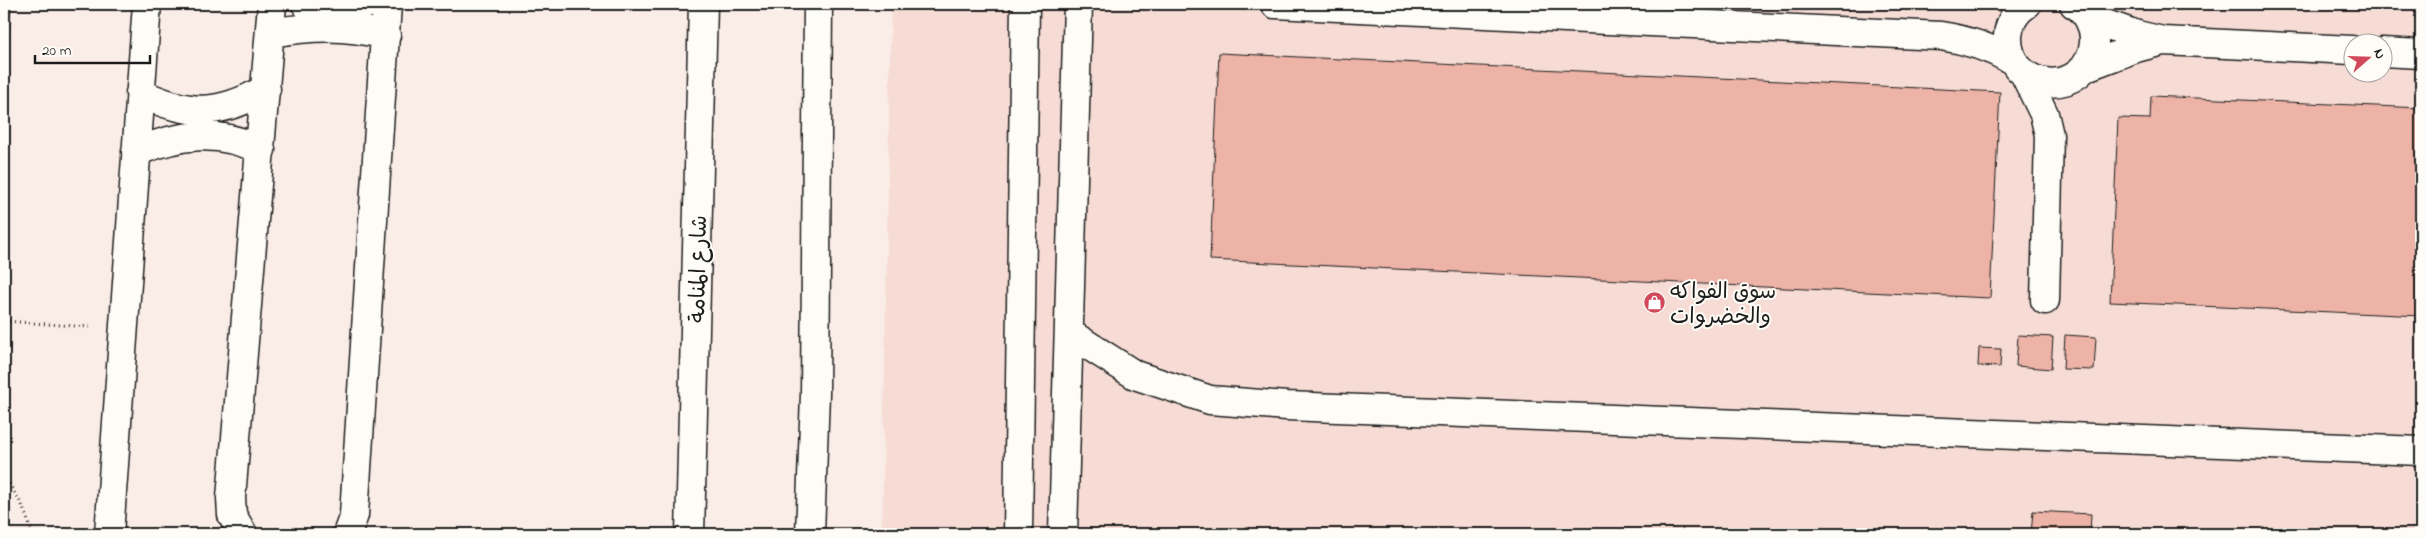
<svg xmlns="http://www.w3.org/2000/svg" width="2425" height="538" viewBox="0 0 2425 538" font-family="'Indie Flower','Playpen Sans Arabic',sans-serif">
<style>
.built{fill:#f6dcd4;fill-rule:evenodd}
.building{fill:#edb3a7;stroke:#1c1c1c}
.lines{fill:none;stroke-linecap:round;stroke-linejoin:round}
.minor-casing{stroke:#1c1c1c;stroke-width:31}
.major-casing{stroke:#1c1c1c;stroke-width:31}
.path{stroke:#1c1c1c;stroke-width:3;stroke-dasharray:1 4;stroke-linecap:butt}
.minor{stroke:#fdfcf7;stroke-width:28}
.major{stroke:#fdfcf7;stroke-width:28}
.labels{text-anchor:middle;stroke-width:4;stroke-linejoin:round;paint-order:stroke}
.street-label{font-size:22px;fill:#1c1c1c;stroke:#fdfcf7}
.poi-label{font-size:22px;fill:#1c1c1c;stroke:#fdfcf7;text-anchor:start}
</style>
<rect width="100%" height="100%" fill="#faede7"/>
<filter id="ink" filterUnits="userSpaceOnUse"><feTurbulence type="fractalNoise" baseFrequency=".02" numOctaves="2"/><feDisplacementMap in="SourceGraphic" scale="10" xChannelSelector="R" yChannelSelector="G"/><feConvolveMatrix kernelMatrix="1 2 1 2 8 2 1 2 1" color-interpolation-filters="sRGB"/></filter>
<g filter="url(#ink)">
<path class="built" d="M891 4H2421V534H882ZM2352 42H2382V72H2352Z"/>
<path class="building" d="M4 4H11L4 113Z
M1219 53 2000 92 1990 298 1210 260Z
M2151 96 2421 108V316L2110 302 2118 118 2150 119Z
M2018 335 2053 337 2051 369 2016 366Z
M2065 335 2096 337 2094 370 2063 369Z
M1979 348 2001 349 2000 367 1978 366Z
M2033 511 2091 514 2090 534H2031Z
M1201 529 1300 534H1201Z"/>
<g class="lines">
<defs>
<path id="minor" d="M306 4 331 7 366 4
M1275 4 1941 36C1967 40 1989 47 2012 60
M2027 4C2016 11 2009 23 2008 36 2006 94 2089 100 2094 42 2095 27 2087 11 2074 4
M2088 18 2137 35 2163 41 2352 50
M270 33C314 26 342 25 386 35
M2382 52 2421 54
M2086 67 2136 48 2159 42
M2025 75 2044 114 2049 135 2045 300
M140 93C189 116 219 116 266 89
M136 152C179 134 218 129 261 150
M1069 333 1135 375 1210 400 1287 406 2421 451
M109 534 147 4
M243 534 232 515 231 498 272 4
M347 534 354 515 387 4
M1018 534 1025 4
M1063 534 1078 4"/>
<path id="major" d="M690 534 703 4
M810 534 815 394 818 4"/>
</defs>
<use href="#minor" class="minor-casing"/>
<use href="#major" class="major-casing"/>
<path class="path" d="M4 321 90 327
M4 475 22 505 33 534"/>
<use href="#minor" class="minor"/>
<use href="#major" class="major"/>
</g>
</g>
<defs>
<symbol id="shop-disc" viewBox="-11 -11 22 22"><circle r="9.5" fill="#d1495b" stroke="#fdfcf7"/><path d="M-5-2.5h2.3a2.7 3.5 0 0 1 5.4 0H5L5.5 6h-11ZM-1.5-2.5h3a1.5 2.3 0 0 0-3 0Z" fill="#fff"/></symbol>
</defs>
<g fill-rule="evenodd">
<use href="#shop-disc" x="1642" y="290" width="25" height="25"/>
</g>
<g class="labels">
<g class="street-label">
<text transform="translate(697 269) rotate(-89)" y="8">شارع المنامة</text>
</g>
<g class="poi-label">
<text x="1670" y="298">سوق الفواكه<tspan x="1670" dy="25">والخضروات</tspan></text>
</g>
</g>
<rect width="2425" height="538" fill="none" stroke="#fdfcf7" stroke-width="20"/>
<rect x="10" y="10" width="2405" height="518" fill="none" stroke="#1c1c1c" stroke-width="2" filter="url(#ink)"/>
<g transform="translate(2368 58) rotate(70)"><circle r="24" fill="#fdfcf7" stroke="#a3a29f"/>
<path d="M0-4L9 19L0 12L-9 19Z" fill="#d1495b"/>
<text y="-8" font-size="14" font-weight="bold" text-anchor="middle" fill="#1c1c1c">N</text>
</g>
<path d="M35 55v8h115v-8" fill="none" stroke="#1c1c1c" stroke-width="2.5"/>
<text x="42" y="55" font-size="15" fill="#1c1c1c" stroke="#fdfcf7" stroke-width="4" paint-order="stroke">20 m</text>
</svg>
